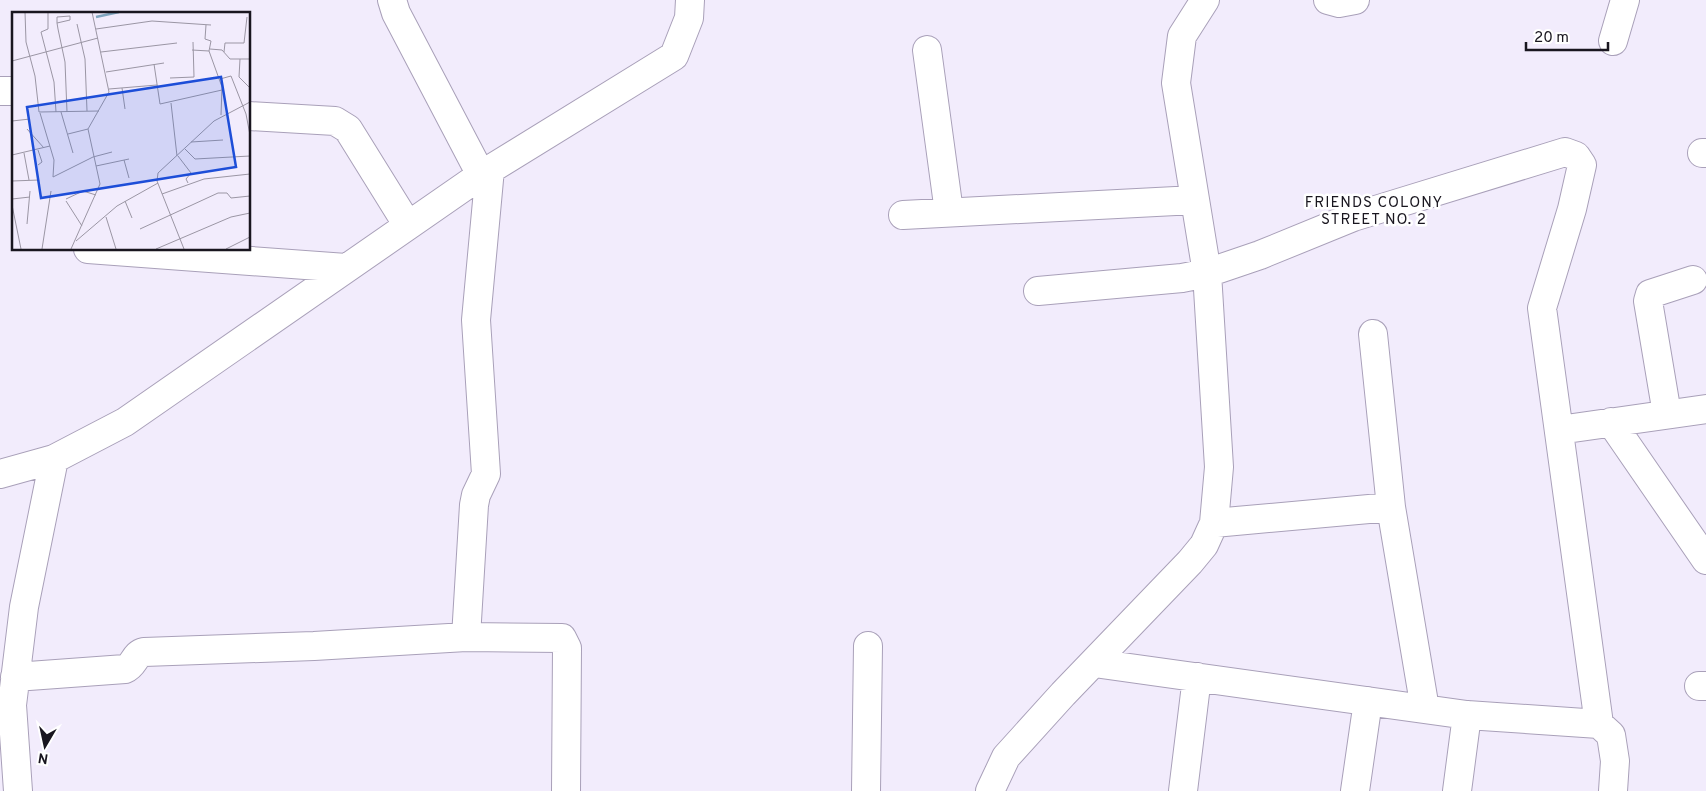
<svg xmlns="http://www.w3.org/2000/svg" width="1706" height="791" viewBox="0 0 1706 791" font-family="Overpass,sans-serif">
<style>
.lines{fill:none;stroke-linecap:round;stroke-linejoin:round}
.minor-casing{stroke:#a9a0b9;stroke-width:30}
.minor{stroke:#fff;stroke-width:28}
.labels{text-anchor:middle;stroke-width:5;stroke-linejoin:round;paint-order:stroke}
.neighbourhood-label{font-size:15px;letter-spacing:1px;fill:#19161f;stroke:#fff}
.inset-river{fill:none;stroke:#80a6bf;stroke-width:2.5}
.inset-road{fill:none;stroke:#9b96a4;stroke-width:1}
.view{fill:#1d4ed8;fill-opacity:0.15;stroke:#1d4ed8;stroke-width:2.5}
.inset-edge{fill:none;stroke:#19161f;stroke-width:2.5}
</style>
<rect width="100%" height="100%" fill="#f2ecfc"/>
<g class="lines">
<defs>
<path id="minor" d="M392 0 396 13 481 175
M1328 0 1339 3 1355 0
M1613 41 1625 0
M927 50 949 212
M0 91H14
M249 116 335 121 348 129 407 224
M1702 153H1706
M903 215 1195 200
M88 249 346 268
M1038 291 1182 278 1207 273 1260 255 1353 217 1565 152 1576 156 1582 165 1572 209 1542 308 1599 724
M1373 334 1391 507 1425 709
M1667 414 1648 301 1650 294 1693 280
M1611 422 1706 560
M1559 430 1706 409
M0 474 54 459 125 422 481 175 674 56 689 18 690 0
M1214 523 1391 507
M466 637 474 505 476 495 486 474 476 320 490 169
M1094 663 1467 715 1599 724 1611 735 1615 761 1613 791
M15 677 125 669C135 665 134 654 144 652L314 646 466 637 562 638 567 648 566 791
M1699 686H1706
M18 791 12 705 24 607 54 459
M866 791 868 646
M990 791 1006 757 1063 694 1190 562 1204 545 1214 523 1219 467 1207 273 1176 83 1182 36 1205 0
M1183 791 1197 677
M1355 791 1368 701
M1457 791 1467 715"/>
</defs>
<use href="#minor" class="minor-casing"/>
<use href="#minor" class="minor"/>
</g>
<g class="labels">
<g class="neighbourhood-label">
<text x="1374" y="207">FRIENDS COLONY<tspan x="1374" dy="17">STREET NO. 2</tspan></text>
</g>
</g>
<g transform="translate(12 12)">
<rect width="238" height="238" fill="#f2ecfc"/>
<path class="inset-river" d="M84 5 107 0"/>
<path class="inset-road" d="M13 0 14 30 23 64 27 100 87 99M36 0V17L29 20 42 70 44 100M45 11 58 8V4L45 5V11L46 17 53 50 55 100M65 12 73 47 75 99M194 13 193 27 199 29 197 39 210 75 209 103M84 17 140 9 199 13M198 37 210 38 218 47H238M180 38 197 39M89 40 165 31M212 40 213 31H232L235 5M228 47 227 65 238 76M0 49 86 26M142 52 148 92 210 78M94 60 152 51M158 66 182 65 181 30M208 67 219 64 234 102 238 123M110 76 113 97M97 77 145 73M159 91 165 144M49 100 61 141M28 101 42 148 41 165 81 145 100 140M0 109 18 107M15 117 32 136M56 122 76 117M179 130 211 128M173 137 183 147 238 144M12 141 17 168M0 143 38 134M166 144 179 161 174 167 176 171M112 148 117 166M26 153 30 150 26 138M84 154 117 147M0 169 27 168M150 182 192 167 238 162M0 187 18 185M54 187 71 179 84 183M54 189 70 214M113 189 120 206M0 193 9 237M94 205 104 237M15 212 18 179M128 217 206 181H215L219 186 238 184M64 229 105 194 146 171M30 237 39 179M59 237 88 172 76 117 97 80 80 0M144 237 219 205 238 201M172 237 145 169 146 161 202 109 238 90M214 237 238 225"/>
<path class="view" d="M209 65 224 155 29 186 15 95Z"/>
<rect width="238" height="238" class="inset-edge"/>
</g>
<g transform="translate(45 746) rotate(189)" stroke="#ffffff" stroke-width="4" paint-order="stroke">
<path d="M0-4L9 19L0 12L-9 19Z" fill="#19161f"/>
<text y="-8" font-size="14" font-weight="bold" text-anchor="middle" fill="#19161f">N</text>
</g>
<path d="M1526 42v8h82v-8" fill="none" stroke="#19161f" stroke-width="2.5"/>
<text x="1534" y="42" font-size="15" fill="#19161f" stroke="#ffffff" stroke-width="4" paint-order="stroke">20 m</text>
</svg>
